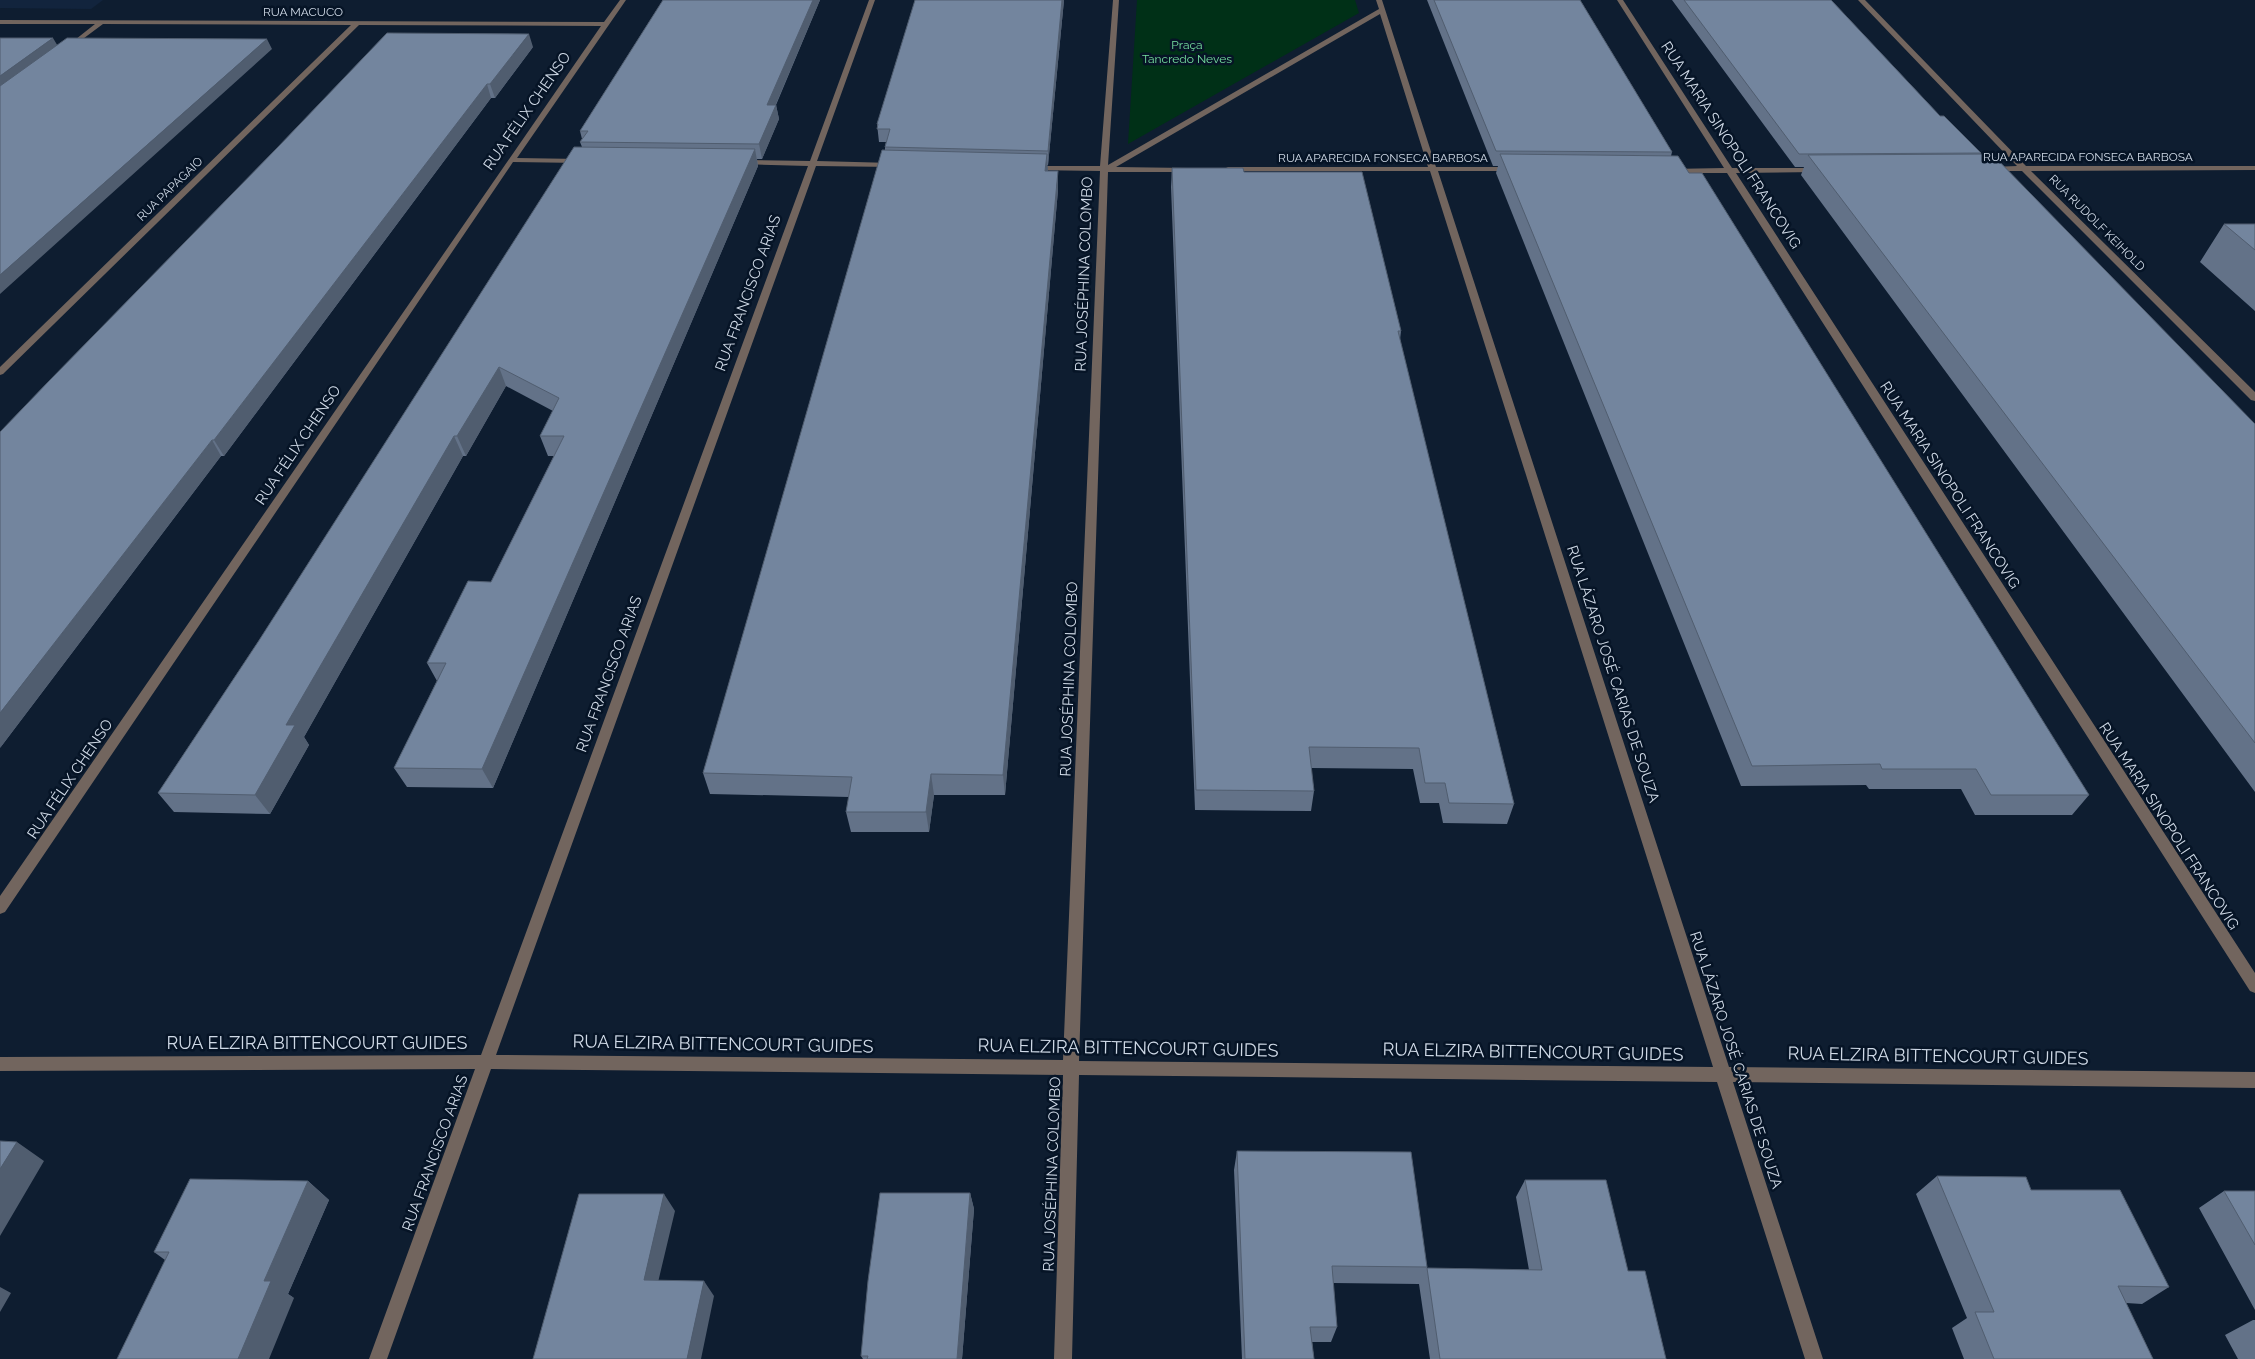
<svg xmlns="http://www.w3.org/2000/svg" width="2255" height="1359" viewBox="0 0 2255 1359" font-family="Raleway,sans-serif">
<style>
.built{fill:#12243d}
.green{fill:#003017}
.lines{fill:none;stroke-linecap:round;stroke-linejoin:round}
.minor{fill:#72655e;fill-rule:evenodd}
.wall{fill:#637288}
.shaded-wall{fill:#505d6f}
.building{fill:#73859e;stroke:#505d6f}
.labels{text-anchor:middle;stroke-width:5;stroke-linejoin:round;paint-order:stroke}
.far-street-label{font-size:12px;fill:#cfd9e6;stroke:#061426}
.far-park-label{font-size:12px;fill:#77dfa0;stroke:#061426}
.street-label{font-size:15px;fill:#cfd9e6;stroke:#061426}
.near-street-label{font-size:18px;fill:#cfd9e6;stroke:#061426}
</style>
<rect width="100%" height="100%" fill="#0e1d30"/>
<path class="built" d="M0 0H103L91 9 0 8Z"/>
<path class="green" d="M1137 0H1355L1359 13 1128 144Z"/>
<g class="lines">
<path class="minor" d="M620 0H626L517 158 581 159 585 161 581 163 513 162 5 912 0 914V896L601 26 359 25 3 374 0 375V367L351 25 103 24 68 50 66 49V47L95 24H0V20L604 22Z
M869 0H875L817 161 893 163 897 165 893 167 816 166 496 1055 1063 1060 1100 171 1030 170 1026 168 1030 166H1100L1113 0H1119L1108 165 1379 9 1376 0H1382L1436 167H1513L1517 169 1513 171H1438L1729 1067 2255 1072V1088L1733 1082 1823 1359H1805L1717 1082 1079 1075 1072 1359H1054L1063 1075 491 1069 387 1359H369L475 1069 0 1071V1057L481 1055 808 166 741 164 737 162 741 160 810 161ZM1380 14 1428 167H1228L1224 169 1228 171H1430L1713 1067 1079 1061 1108 172H1191L1192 170 1188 168 1116 167Z
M1617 0H1623L1732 168H1818L1822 170 1818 172 1736 173 2255 973V993L2250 991 1727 173H1670L1666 171 1670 169 1724 168Z
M1858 0H1865L2026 166H2255V170L2031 171 2255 392V401L2251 400 2022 171H1987L1986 169 1990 167 2017 166Z"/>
</g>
<path class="wall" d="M663 0H820L776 105 779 119 762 159H757L758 166 493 788 407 787 394 768 437 681 427 663 491 582 554 456H548L540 436 553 411 506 386 466 456H463L304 737 309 745 270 814 174 812 158 793 258 642 582 147 580 142 582 139 580 131Z
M1064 0 1048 165H1047L1048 171 1058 190 1005 795H934L929 832H851L846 812 849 797 710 794 703 773 885 150V147L886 142H879L877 124Z
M1427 0H1580L1672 152 1671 156 1689 173 2089 795 2072 815H1975L1961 789H1869L1866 785 1741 786 1496 173 1498 166H1493Z
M1672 0H1831L1940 116 1981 153 1980 155 2255 424V792L1801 175 1804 167H1795Z
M533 47 495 98H491L224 456H221L0 748 277 148Z
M1172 168 1244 172 1401 331 1400 340 1514 804 1507 824 1443 823 1439 803H1420L1413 769 1311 768 1314 791 1311 811 1195 810 1171 187Z
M2224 224H2255V311L2200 262Z
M1237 1151 1427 1267V1268L1529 1270 1516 1197 1525 1180 1628 1271 1666 1359H1430L1419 1284 1333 1283 1337 1327 1331 1342H1312L1314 1359H1242L1234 1170Z
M1937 1176 2031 1190 2169 1287 2142 1304 2126 1303 2153 1359H1964L1952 1328 1967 1318 1916 1194Z
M308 1181 329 1200 288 1294 294 1298 165 1260 154 1252Z
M2224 1191H2255V1310L2199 1208Z
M970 1193 974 1209 962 1359H863L861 1356Z
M2253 1320H2255V1359H2238L2225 1335Z"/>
<path class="shaded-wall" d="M813 0H820L773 111 776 105 779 119 762 159 759 144 767 105Z
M1062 0H1064L1048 165V151Z
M529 34 533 47 495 98 490 84Z
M53 38 59 48 0 92V76Z
M267 39 272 49 0 294V275Z
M487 84 491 98 224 456 214 440Z
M755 149 758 166 493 788 482 769Z
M1047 154 1048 173 1045 171Z
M1058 171V190L1005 795 1003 775Z
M499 367 506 386 466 456 457 436Z
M454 436 463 456 304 737 309 745 270 814 255 795 286 725Z
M212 440 221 456 0 748V713Z
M931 774 934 795 929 832 926 812Z
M17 1142 44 1161 0 1236V1169Z
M308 1181 329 1200 288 1294 294 1298 269 1359H238L264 1281Z
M970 1193 974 1209 962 1359H957Z
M664 1194 675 1211 655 1295 644 1280Z
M704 1281 714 1296 701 1359H687Z
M0 1287 11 1293 0 1312Z"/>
<path class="building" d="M663 0H813L767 105H776L759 144 580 142 588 131H580Z
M915 0H1062L1048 151 885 147 890 129H877L878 124H877Z
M1434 0H1580L1672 152 1496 151Z
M1684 0H1831L1940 116H1944L1981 153 1799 154Z
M387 33 529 34 490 84H487L214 440H212L0 713V432L49 381 277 148Z
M0 38H53L0 76Z
M67 38 267 39 0 275V86Z
M574 147 755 149 482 769 394 768 446 663H427L468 581 491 582 564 436H540L559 398 499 367 457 436H454L286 725H295L255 795 158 793 258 642Z
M882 150 1047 154 1045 171H1058L1003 775 931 774 926 812H846L852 777 703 773Z
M1500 154 1678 156 1689 173H1702L2089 795H1991L1976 769H1882L1880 764 1752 766Z
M1992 154 2255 424V743L1808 155Z
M1172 168H1243L1244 172H1362L1401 331H1398L1514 804 1449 803 1445 783H1425L1419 748 1309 747 1314 791 1196 790Z
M2224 224H2255V250Z
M0 1141 17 1142 0 1169Z
M1237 1151 1411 1152 1427 1267 1332 1266 1337 1327H1310L1314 1359H1245Z
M1937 1176 2026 1177 2031 1190H2120L2169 1287 2118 1286 2153 1359H1994L1975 1312H1994Z
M190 1179 308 1181 264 1281H271L238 1359H117L169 1252H154Z
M1525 1180H1606L1628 1271H1645L1666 1359H1440L1427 1268 1542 1270Z
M2224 1191H2255V1245Z
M880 1193H970L957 1359H867L868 1356H861L868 1281Z
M579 1194H664L644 1280 704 1281 687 1359H533Z"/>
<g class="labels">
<g class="far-street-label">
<text x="303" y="16">RUA MACUCO</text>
<text x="2088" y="161">RUA APARECIDA FONSECA BARBOSA</text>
<text x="1383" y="162">RUA APARECIDA FONSECA BARBOSA</text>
<text transform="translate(170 189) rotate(-44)" y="4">RUA PAPAGAIO</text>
<text transform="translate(2097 223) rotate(45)" y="4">RUA RUDOLF KEIHOLD</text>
</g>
<g class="far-park-label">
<text x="1187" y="49">Praça<tspan x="1187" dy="14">Tancredo Neves</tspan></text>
</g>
<g class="street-label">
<text transform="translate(527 111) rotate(-55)" y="5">RUA FÉLIX CHENSO</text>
<text transform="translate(1731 145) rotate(57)" y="5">RUA MARIA SINOPOLI FRANCOVIG</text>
<text transform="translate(1084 274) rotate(-88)" y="5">RUA JOSÉPHINA COLOMBO</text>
<text transform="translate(748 293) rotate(-70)" y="5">RUA FRANCISCO ARIAS</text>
<text transform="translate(298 445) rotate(-56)" y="5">RUA FÉLIX CHENSO</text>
<text transform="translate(1950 485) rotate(57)" y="5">RUA MARIA SINOPOLI FRANCOVIG</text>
<text transform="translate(609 674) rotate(-70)" y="5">RUA FRANCISCO ARIAS</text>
<text transform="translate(1613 674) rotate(72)" y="5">RUA LÁZARO JOSÉ CARIAS DE SOUZA</text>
<text transform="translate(1069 679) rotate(-88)" y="5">RUA JOSÉPHINA COLOMBO</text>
<text transform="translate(70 779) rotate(-56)" y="5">RUA FÉLIX CHENSO</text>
<text transform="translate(2169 826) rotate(57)" y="5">RUA MARIA SINOPOLI FRANCOVIG</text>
<text transform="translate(1736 1060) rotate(72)" y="5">RUA LÁZARO JOSÉ CARIAS DE SOUZA</text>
<text transform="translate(435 1153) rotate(-70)" y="5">RUA FRANCISCO ARIAS</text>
<text transform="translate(1052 1174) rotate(-88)" y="5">RUA JOSÉPHINA COLOMBO</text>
</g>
<g class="near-street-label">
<text x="317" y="1049">RUA ELZIRA BITTENCOURT GUIDES</text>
<text transform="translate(723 1044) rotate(1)" y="6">RUA ELZIRA BITTENCOURT GUIDES</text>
<text transform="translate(1128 1048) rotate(1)" y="6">RUA ELZIRA BITTENCOURT GUIDES</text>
<text transform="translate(1533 1052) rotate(1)" y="6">RUA ELZIRA BITTENCOURT GUIDES</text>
<text transform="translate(1938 1056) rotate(1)" y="6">RUA ELZIRA BITTENCOURT GUIDES</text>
</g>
</g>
</svg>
